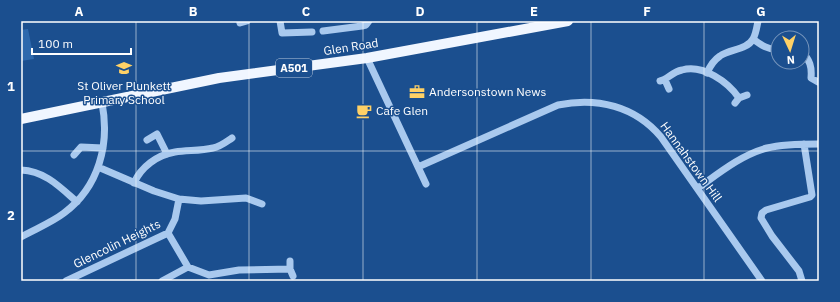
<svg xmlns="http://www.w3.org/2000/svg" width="840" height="302" viewBox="0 0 840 302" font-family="'IBM Plex Sans',sans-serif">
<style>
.green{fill:#2e69ad}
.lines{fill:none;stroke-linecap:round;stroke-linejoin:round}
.minor{stroke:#a9c9ee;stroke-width:7}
.major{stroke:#f0f6ff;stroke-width:10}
.grid{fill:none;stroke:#fff;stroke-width:1;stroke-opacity:0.55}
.labels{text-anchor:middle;stroke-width:3;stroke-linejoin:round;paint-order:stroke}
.shield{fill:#1b4f8f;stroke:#bbcadd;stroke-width:1}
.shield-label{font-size:11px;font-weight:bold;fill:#fff}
.street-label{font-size:12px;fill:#fff;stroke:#1b4f8f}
.poi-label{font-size:12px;fill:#fff;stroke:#1b4f8f;text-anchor:start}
.neatline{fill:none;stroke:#fff;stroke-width:1.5}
.grid-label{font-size:13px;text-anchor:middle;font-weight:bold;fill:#fff}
</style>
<rect width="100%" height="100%" fill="#1b4f8f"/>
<path class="green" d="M28 29 34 59 21 61V30Z"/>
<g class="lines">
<path class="minor" d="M280 21 282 33 312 32
M240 23 247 21
M323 31 362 26 366 25 369 21
M753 39C761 45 768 50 778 49
M802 52C810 60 812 67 811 78L818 82
M367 58 426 184
M707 73C710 66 714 60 720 56 730 49 747 50 753 39 756 34 757 26 758 21
M665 80 669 89
M660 81C668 79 672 72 682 70 703 64 728 82 739 98
M735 103 739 98 747 95
M147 140 157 134 167 154
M74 155 81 147 103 148
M98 167 154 191 179 199 201 201 246 198 262 204
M418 167 558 105C597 97 635 106 661 137L762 281
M21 170C45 171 60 187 77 202
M134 183C141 167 157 155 175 152 187 150 200 151 213 148 220 147 226 142 232 138
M698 188C719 173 741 155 767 148 783 144 802 144 819 144
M168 233 188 267 209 275 239 270 290 269
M21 237C35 229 51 223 64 213 99 187 110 144 102 103
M290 261V269L293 276
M66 281 168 233 175 219 179 199
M162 281 188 267
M802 281 799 271 772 236 761 218 762 213 766 210 810 197 812 195 804 144"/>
<path class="major" d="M21 119 219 78 367 58 568 21"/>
</g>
<path class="grid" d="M136 21V281M249 21V281M363 21V281M477 21V281M591 21V281M704 21V281M21 151H819"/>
<defs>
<symbol id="school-bare" viewBox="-9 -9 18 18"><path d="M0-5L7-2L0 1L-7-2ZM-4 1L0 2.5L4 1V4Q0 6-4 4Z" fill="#ffd166" stroke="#1b4f8f" stroke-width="2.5" paint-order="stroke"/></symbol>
<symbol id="office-bare" viewBox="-9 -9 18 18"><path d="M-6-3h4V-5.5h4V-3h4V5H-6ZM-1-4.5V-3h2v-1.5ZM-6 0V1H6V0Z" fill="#ffd166" stroke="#1b4f8f" stroke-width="2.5" paint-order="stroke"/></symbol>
<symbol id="cafe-bare" viewBox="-9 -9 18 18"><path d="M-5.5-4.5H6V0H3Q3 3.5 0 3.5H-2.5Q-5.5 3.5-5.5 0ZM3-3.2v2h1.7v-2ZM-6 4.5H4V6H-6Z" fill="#ffd166" stroke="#1b4f8f" stroke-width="2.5" paint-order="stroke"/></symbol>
</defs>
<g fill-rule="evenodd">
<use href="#school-bare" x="113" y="57" width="22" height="22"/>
<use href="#office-bare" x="406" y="81" width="22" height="22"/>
<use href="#cafe-bare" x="353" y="100" width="22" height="22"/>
</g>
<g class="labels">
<rect class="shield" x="276" y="59" width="36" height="18" rx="3"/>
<g class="shield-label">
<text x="294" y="72">A501</text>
</g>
<g class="street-label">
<text transform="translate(351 47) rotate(-9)" y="4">Glen Road</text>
<text transform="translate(691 162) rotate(54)" y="4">Hannahstown Hill</text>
<text transform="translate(117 244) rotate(-26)" y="4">Glencolin Heights</text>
</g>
<g class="poi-label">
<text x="124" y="90" text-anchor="middle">St Oliver Plunkett<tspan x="124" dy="14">Primary School</tspan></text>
<text x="429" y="96">Andersonstown News</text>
<text x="376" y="115">Cafe Glen</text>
</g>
</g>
<rect width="840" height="302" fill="none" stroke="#1b4f8f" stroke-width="44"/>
<g transform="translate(790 50) rotate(176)"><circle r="19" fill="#1b4f8f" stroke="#7695bc"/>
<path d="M0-3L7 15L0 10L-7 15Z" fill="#ffd166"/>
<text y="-6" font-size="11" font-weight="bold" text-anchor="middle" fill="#ffffff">N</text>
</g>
<path d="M32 48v6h99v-6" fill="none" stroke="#ffffff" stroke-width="2"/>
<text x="38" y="48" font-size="12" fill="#ffffff" stroke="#1b4f8f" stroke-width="3" paint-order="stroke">100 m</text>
<rect x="22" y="22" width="796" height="258" class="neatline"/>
<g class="grid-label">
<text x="79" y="16">A</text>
<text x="193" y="16">B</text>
<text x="306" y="16">C</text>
<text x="420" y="16">D</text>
<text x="534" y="16">E</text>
<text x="647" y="16">F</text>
<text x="761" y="16">G</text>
<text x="11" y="91">1</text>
<text x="11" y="220">2</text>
</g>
</svg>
